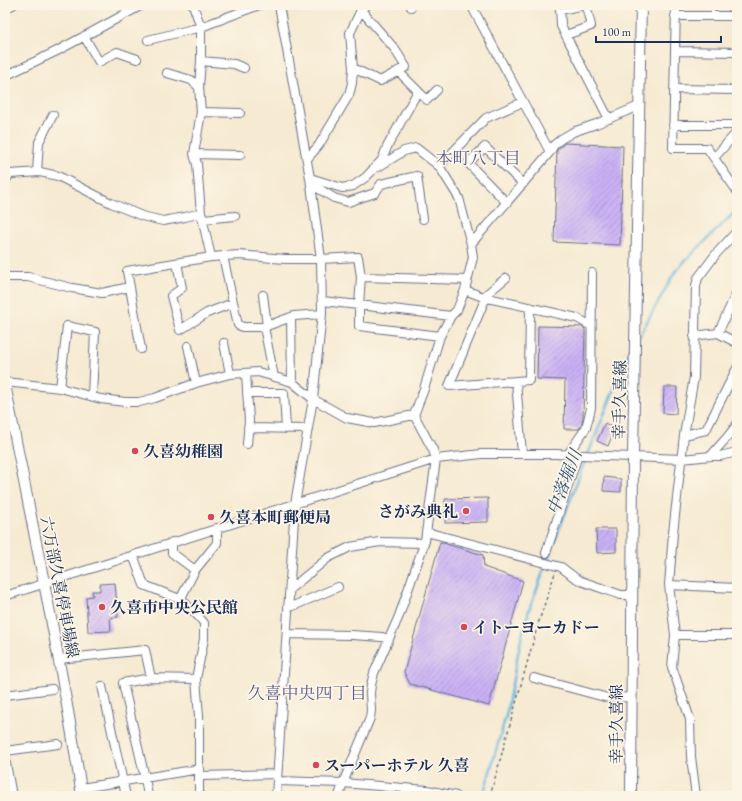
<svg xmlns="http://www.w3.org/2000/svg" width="742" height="801" viewBox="0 0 742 801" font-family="'EB Garamond','Noto Serif JP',serif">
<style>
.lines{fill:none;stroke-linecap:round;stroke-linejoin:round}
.stream{stroke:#62b5de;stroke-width:2.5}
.building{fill:url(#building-hatch)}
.minor-casing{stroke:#687087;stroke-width:10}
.major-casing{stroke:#687087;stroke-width:12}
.path{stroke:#687087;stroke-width:1.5;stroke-dasharray:3 3;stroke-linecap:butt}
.minor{stroke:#fff;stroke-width:8}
.major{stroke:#fff;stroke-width:10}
.poi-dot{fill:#d1495b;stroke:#fcf5e5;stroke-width:1.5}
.labels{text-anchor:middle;stroke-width:3.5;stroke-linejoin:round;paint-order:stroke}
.street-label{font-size:16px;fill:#1b2f5e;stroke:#fcf5e5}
.poi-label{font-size:16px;font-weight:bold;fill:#1b2f5e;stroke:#fcf5e5;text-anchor:start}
.neighbourhood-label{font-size:17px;fill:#585c93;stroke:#fcf5e5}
.water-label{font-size:17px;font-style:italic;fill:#305784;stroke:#fcf5e5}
</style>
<defs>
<pattern id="building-hatch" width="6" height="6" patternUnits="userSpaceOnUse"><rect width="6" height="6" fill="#cab1f5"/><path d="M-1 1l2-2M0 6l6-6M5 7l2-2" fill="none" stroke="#a390ca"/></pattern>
</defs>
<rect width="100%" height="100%" fill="#fcf5e5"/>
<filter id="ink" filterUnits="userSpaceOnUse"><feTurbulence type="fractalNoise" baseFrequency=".025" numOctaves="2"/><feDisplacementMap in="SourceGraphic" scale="8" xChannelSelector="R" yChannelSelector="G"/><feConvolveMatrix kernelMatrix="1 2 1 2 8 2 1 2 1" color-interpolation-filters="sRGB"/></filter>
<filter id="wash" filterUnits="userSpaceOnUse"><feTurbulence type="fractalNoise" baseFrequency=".012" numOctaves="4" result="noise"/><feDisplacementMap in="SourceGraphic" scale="16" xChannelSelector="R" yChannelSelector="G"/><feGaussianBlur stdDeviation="0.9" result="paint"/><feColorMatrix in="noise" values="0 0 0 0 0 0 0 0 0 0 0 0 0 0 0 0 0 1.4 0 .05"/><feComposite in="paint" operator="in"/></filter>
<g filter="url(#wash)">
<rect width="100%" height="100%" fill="#f6ead2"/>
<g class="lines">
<path class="stream" d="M639 336 675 272 688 258 737 210
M483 796 507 712 509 699 521 639 529 610 580 474 628 355 631 349"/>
</g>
<g id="blocks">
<path class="building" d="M565 143 623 146 620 245 554 242 557 150Z
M538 326 582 327 585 329 583 418 581 426 579 429H564L565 380 537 379Z
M664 387H677L676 414 663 413Z
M605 423 612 427 611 430 614 431 608 446 597 441Z
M604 477 621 479V492L603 491Z
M488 498V522L445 523V499Z
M596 529H616V552L597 553Z
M440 542 483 555 484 567 523 581 489 706 410 684 404 672Z
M115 583 118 617 110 618 111 631 88 632 86 597 93 596 92 591H100V584Z"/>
</g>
</g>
<g filter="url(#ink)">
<use href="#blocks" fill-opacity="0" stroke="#687087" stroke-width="1"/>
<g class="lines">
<defs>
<path id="minor" d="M193 5 201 27V61L199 87 201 112 194 154 197 164 201 213 211 257
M410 5 411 7
M471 5 550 152
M560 5 561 26 609 119
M676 5 673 148H707L737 191
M5 8 13 5
M560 10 585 5
M675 16H737
M566 35 591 26 586 5
M84 36 99 62 117 52 137 59
M148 40 201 27 259 5
M675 51 737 52
M201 61 234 64 244 68
M353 68 380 81 406 67 394 48 361 10
M398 71 427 100 437 90
M167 73 191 80 199 87
M5 76 57 51 142 5
M674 89 737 90
M201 112 240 113
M673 125H737
M194 154 240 155
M714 158 737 132
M307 159 319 145 349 95 352 83 353 68 350 33 361 10 366 5
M378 167 404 151 416 148 439 166
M37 172 39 142 53 115
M310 178 342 188 353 186 366 177 382 160 387 147 418 91
M5 181 10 174 40 172 58 176 111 203 142 216 163 221 185 217 201 213
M311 184 334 198 348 202 375 193 381 184 417 176 423 219
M507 203 468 163 485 147 523 184
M203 219 235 216
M471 244 550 152 554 145 561 139 573 132 596 124 639 106
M223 256 238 325 243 327H264L294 316 322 314
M177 263 182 288 171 296 180 330 207 313 233 303
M5 277H28L72 288 102 293 130 287
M361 277 467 280
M465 290 483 297 577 318 591 326
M263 295 267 326
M483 297 506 278
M486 297 449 386 529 380 530 307
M322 301 359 305 451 316
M291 317 292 382
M264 327 274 377
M718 333 737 292
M694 336 718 333 737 343
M224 343 230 374
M188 346 196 383
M141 349 127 271 211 257 239 255 285 259H321L358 257 361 277 359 305V326L440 336
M246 373 249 421 247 444
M516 381 522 454
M5 382 60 388 101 399 125 402H139L155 398 196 383 230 374 258 372 292 382 313 399 347 418 374 423 414 415
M60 388 67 326 95 332 92 396
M247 393H284L286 429
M248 428 308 429
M684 435 706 430 737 368
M568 454 586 428 591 408 592 273
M711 456C720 444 730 436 737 424
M426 532 561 567 574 577 581 581 621 595H633
M172 542V553L195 570
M546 553 578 455
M133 555 144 585 182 600
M669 585 737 588
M290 589 328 558 350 547 380 542 424 543
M5 596 436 459 482 454H556L682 459 711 456H720L737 452
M288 607 293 606 338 587
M287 634 352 635 382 637 389 639
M675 635H737
M59 659 145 650 151 678 196 679
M534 678 608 698 631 697
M102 686 126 796
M5 695 52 689
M5 751 58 744
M5 758 12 796
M200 776 277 774
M277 781 343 783 427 790 456 796
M81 788 200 769
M148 796 145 778 123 683 151 678
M199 796V716L196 679 204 639V623L198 616 182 600V596L195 570 217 543V528
M276 796 295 504 313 399 322 314 321 259 310 178 279 5
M339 796 343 783 370 718 371 710 370 693 371 685 374 673 399 616 425 541 436 459 433 450 414 415 424 389 440 336 451 316 457 310 465 290 473 257 471 244 459 198 439 166 486 118 523 102
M386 796 387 787
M696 796 691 757 690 719 672 667 675 635 669 585 673 533 684 435 694 377 696 286 698 278 716 254 737 231"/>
<path id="major" d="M5 384C31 521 61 658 82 796
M631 796 633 457 641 5"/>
</defs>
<use href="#minor" class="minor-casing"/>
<use href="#major" class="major-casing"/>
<path class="path" d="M490 796 538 624 555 573"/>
<use href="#minor" class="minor"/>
<use href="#major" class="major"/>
</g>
</g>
<g class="poi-dot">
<circle cx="135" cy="451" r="4"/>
<circle cx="466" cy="511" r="4"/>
<circle cx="211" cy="517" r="4"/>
<circle cx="102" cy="607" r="4"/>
<circle cx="464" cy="627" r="4"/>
<circle cx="316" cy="765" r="4"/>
</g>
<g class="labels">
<g class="street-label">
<text transform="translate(619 400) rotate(-89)" y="6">幸手久喜線</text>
<text transform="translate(60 587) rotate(79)" y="6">六万部久喜停車場線</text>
<text transform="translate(616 724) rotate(-90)" y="6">幸手久喜線</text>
</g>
<g class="poi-label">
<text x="143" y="457">久喜幼稚園</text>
<text x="458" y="517" text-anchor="end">さがみ典礼</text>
<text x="219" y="523">久喜本町郵便局</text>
<text x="110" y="613">久喜市中央公民館</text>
<text x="472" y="633">イトーヨーカドー</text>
<text x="324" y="771">スーパーホテル 久喜</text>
</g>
<g class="neighbourhood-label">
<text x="478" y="164">本町八丁目</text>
<text x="307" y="699">久喜中央四丁目</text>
</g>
<g class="water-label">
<text transform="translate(564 482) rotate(-69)" y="6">中落堀川</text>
</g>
</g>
<rect width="742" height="801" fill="none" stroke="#fcf5e5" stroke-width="20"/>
<path d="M596 36v6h125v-6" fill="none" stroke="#1b2f5e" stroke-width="2"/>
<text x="602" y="36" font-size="12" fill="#1b2f5e" stroke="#fcf5e5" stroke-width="3" paint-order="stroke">100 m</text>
</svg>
